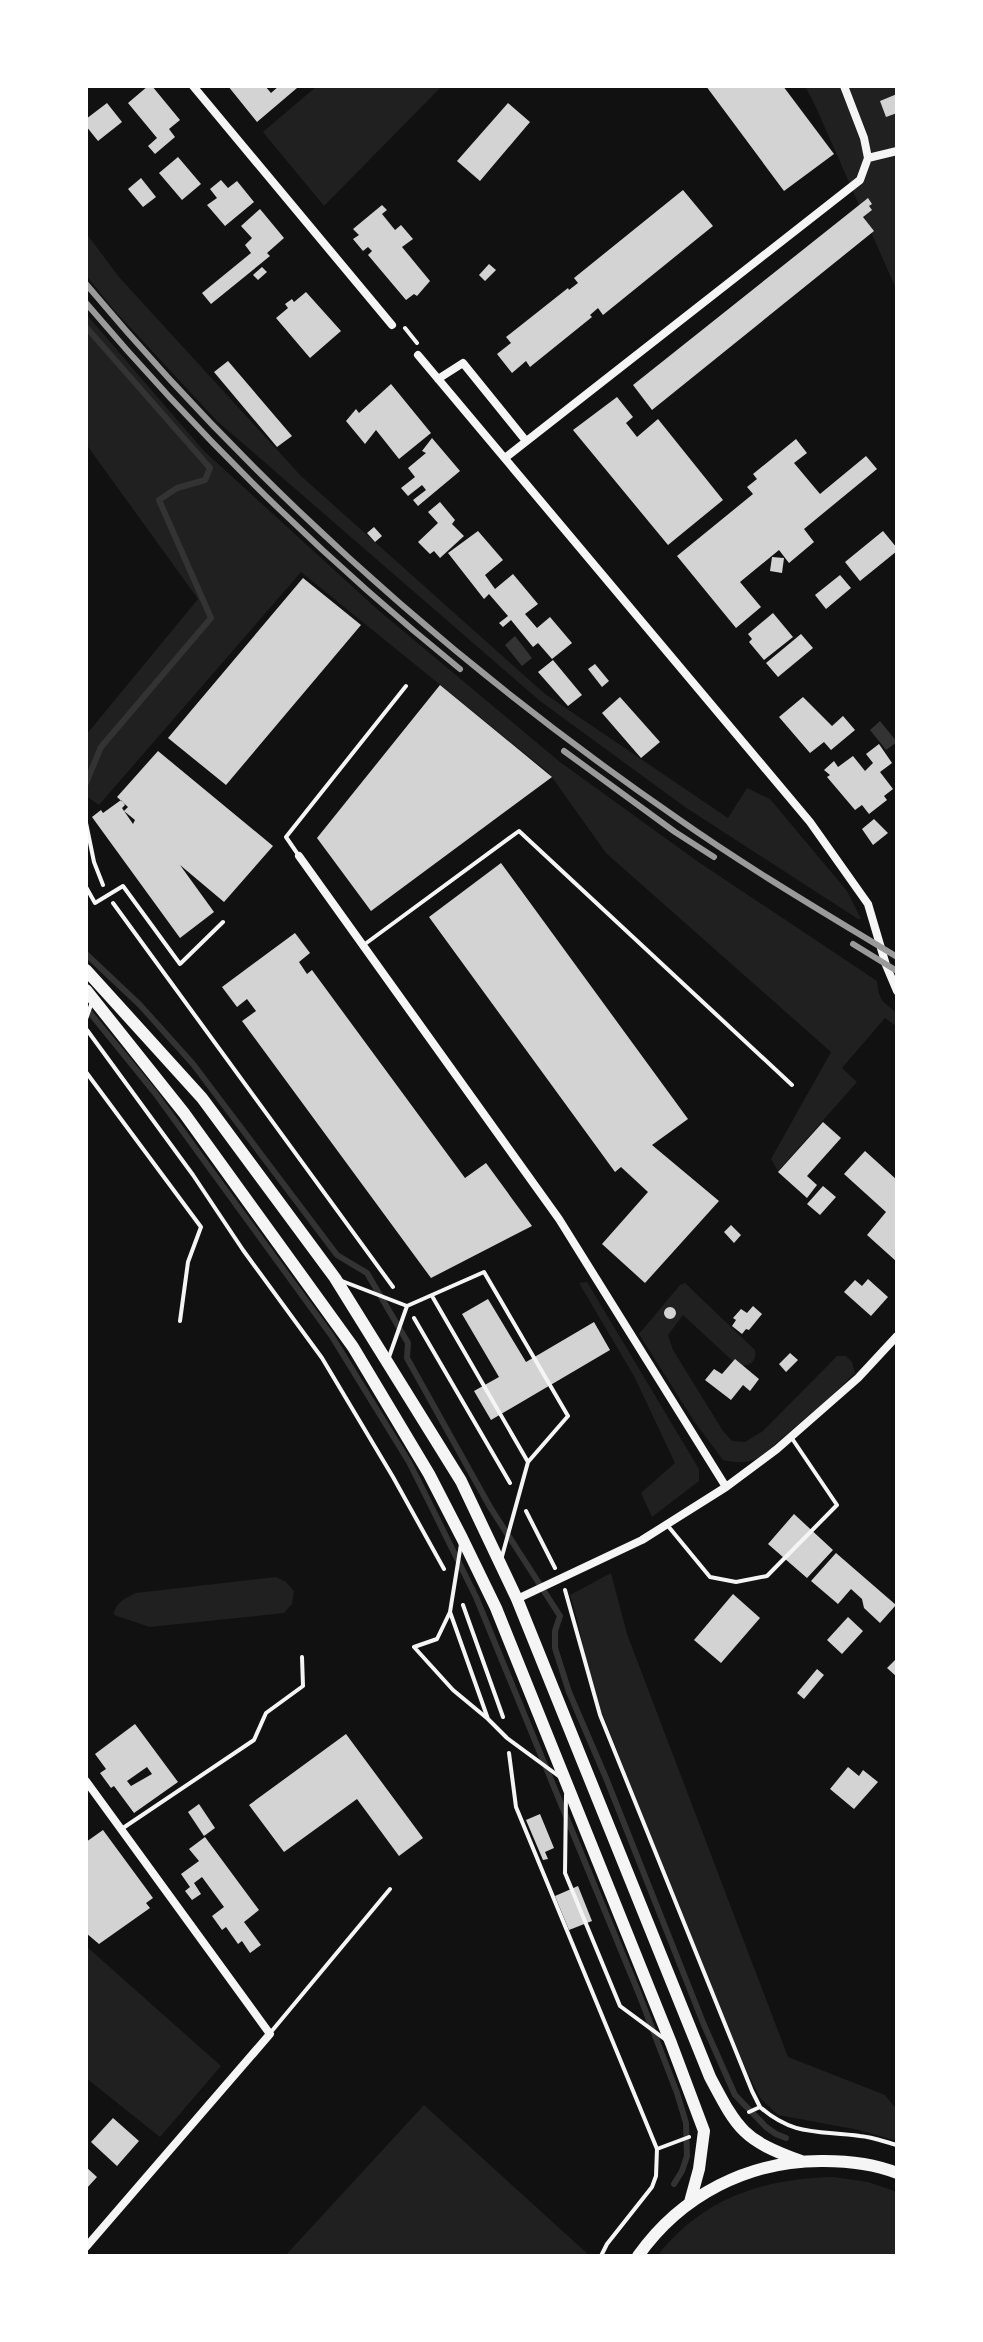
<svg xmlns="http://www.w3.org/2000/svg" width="983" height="2342" viewBox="0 0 983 2342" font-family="Helvetica,sans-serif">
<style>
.green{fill:#202020}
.water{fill:#333}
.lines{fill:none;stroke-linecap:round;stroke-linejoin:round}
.stream{stroke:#333;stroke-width:6}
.building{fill:#d3d3d3;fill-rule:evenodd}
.path{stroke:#f5f5f5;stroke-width:4}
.service{stroke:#f5f5f5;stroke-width:4}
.minor{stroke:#f5f5f5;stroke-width:8}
.secondary{stroke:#f5f5f5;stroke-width:12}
.rail{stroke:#9a9a9a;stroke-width:6}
</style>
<rect width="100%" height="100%" fill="#111"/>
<path class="green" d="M317 86H442L324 206 263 132Z
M805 86H897V291L815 105Z
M86 233 119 277 301 476 545 694 728 818 747 788 770 799 847 891 861 919H858L685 807 540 701 217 421 113 309 86 275Z
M86 314 204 451 378 610 560 762 697 861 877 981C879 1001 882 1001 897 1013V1027L885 1018 842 1068 857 1082 778 1171 771 1159 831 1052 606 853 549 773 301 572 99 805 86 796V735L198 599 86 444Z
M587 1282 699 1469V1481L652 1517 641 1493 675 1463 634 1376 579 1283Z
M685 1283 755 1350C757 1363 748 1367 737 1365L683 1315 668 1335 673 1350 723 1431 732 1441 745 1442 763 1431 837 1356H846L852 1362 855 1373 827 1400 761 1456C749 1464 737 1463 723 1460L694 1421 639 1334 680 1285Z
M611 1573 627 1634 788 2057 885 2095 897 2110V2141L859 2130 778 2115 761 2099 748 2074 701 1963 595 1695C585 1662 581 1628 570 1595Z
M276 1577 286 1582 294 1591 292 1604 284 1613 150 1627 114 1615C115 1602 126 1598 136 1593Z
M86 1946 221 2066 160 2137 86 2078Z
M424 2105 590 2256H285Z
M833 2177 868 2182 897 2192V2256H657C703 2198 761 2179 833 2177Z"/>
<path class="water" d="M515 636 532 658 522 666 505 645Z
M880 721 897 742 886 750 870 730Z"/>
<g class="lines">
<path class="stream" d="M86 327 210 468 205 480 177 488 159 500 211 618 101 747 86 783
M86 954 140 1005 193 1064 337 1255 367 1273 408 1343 407 1358 490 1507 560 1616 555 1631V1648L569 1692 606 1778 704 2025 735 2095 766 2127 776 2134 786 2138
M86 1008 155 1093 331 1335 409 1462 434 1512 476 1597 639 1994 677 2093 686 2123 687 2156 682 2171 674 2184"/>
</g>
<path class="building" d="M148 86H152L180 120 169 129 175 137 155 154 148 146 157 138 128 103Z
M228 86H265L271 93 279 86H295L297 88 257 122Z
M706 86H783L834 154 784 191Z
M897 94V113L886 117 880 101Z
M107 103 122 122 98 141 86 126V119Z
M508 103 530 122 480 181 457 161Z
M178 157 201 184 182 200 159 173Z
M141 178 156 197 143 207 128 189Z
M221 180 228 188 237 181 254 202 225 226 207 205 217 198 210 189Z
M683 190 713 226 603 315 598 308 590 315 592 317 530 367 526 361 512 373 497 354 511 343 506 337 568 288 569 290 578 283 574 278Z
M868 198 872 204 869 206 872 210 863 217 874 231 652 410 633 385Z
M382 205 387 210 382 214 395 230 401 225 413 239 402 247 430 281 417 296 414 294 406 300 368 255 372 251 368 247 363 251 353 239 359 235 353 229Z
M260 209 284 238 267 253 270 256 211 304 202 293 251 253 245 245 252 238 241 226Z
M489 264 496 270 485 281 479 275Z
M262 267 267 272 258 280 253 275Z
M306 292 341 331 310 358 276 318 288 308 285 304 292 299 294 302Z
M228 361 292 436 277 447 214 372Z
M391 384 431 433 399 459 376 430 365 444 346 421 356 409 359 413Z
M617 397 633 417 626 423 637 437 658 419 723 500 668 545 573 430Z
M432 438 460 471 418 506 413 500 426 490 422 485 408 496 401 488 415 477 408 468 426 453 422 451Z
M796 439 807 453 794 463 820 494 866 456 877 469 804 529 814 542 789 563 779 550 740 582 761 607 736 628 677 556 753 494 747 487 757 479 753 474Z
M440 502 455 520 452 524 464 536 440 558 434 551 430 554 418 542 438 523 428 512Z
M374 527 382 536 375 542 367 533Z
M478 531 503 560 485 575 495 589 513 574 538 604 525 614 537 628 550 617 572 643 552 659 538 643 533 647 511 620 503 627 499 623 508 616 489 594 484 599 448 553Z
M883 531 897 548V551L860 581 845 562Z
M772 557 784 558 782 573 770 571Z
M840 575 851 588 826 609 815 595Z
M303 578 361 625 226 785 168 738Z
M773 613 793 637 764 660 749 642 752 639 748 634Z
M801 634 813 648 778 677 766 663Z
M553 660 582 695 568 706 538 672Z
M595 664 609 681 602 687 588 669Z
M440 685 552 777 371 911 317 838Z
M620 697 660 742 641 758 602 713Z
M803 697 832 726 843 716 855 730 831 750 824 742 810 753 779 717Z
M879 744 892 763 880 772 893 789 884 796 887 800 869 814 862 805 855 810 827 777 830 775 824 770 834 761 838 767 853 756 865 771 873 763 866 754Z
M158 751 273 846 224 902 180 865 214 912 180 938 92 817 101 810 103 813 121 800 125 805 122 808 133 824 135 820 124 811 128 807 117 797Z
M874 819 888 833 873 845 862 829Z
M501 863 688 1119 652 1145 719 1201 645 1283 602 1244 648 1192 621 1167 615 1172 429 917Z
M295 933 310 953 299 962 307 974 312 970 465 1178 486 1163 532 1226 431 1278 242 1021 256 1011 247 999 237 1007 222 987Z
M823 1122 841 1138 807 1176 817 1185 807 1198 778 1172Z
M865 1151 897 1180V1262L867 1235 886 1212 844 1174Z
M823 1186 836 1197 820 1215 807 1204Z
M731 1225 741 1235 734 1243 724 1232Z
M868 1279 888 1297 871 1316 844 1292 855 1280 862 1286Z
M488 1299 526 1362 594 1322 610 1350 491 1420 474 1391 499 1377 462 1314Z
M753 1306 762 1314 749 1330 746 1329 742 1334 732 1326 736 1320 733 1318 741 1309 747 1313Z
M664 1313a6 6 0 1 1 12 0a6 6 0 1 1-12 0Z
M790 1353 798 1360 786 1372 779 1364Z
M735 1359 759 1379 750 1391 743 1385 731 1400 705 1380 714 1369 722 1374Z
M794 1514 833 1550 807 1578 768 1544Z
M836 1553 896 1605 880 1623 864 1608 862 1599 851 1589 838 1604 811 1581Z
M733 1594 760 1618 721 1663 694 1640Z
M848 1617 863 1631 842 1654 827 1640Z
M897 1658V1677L887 1668Z
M817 1669 824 1675 804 1699 797 1693Z
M135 1724 178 1782 134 1813 114 1786 111 1788 100 1773 106 1769 95 1754ZM147 1767 152 1774 131 1786 127 1781Z
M346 1734 423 1838 399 1856 357 1799 284 1852 249 1805Z
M848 1767 859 1776 863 1770 878 1782 854 1809 830 1789Z
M199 1804 215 1828 204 1836 188 1812Z
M540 1814 554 1848 545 1852 548 1859 543 1860 526 1820Z
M103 1830 153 1898 146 1903 150 1908 99 1944 86 1933V1842Z
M205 1837 259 1910 244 1922 261 1945 250 1953 242 1941 238 1944 226 1927 222 1930 212 1916 224 1907 202 1877 194 1883 201 1894 192 1900 185 1891 190 1887 181 1874 199 1861 189 1849Z
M578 1886 592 1921 569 1930 555 1896Z
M113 2118 139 2141 117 2166 91 2142Z
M86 2167 97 2177 86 2189Z"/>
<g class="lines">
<path class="path" d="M405 328 417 343
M86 823 94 862 103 885
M113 903 393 1287
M87 1030 193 1175 243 1250 322 1358 393 1477 444 1569
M414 1318 510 1483
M526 1511 555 1568
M565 1590 600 1715 752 2091 760 2107
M463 1605 503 1717
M509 1753 516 1807 657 2149
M749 2112 760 2107C794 2137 819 2130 860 2136 873 2137 885 2142 897 2145
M601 2256 607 2244 652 2187 656 2176 657 2149 689 2137"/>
<path class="service" d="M299 856 286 837 406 686
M86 887 95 903 123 886 180 964 223 922
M365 944 519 831 792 1085
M86 1019 92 1002
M86 1072 201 1227 188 1262 180 1321
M342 1281 407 1306 484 1272 568 1416 528 1462 501 1560
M432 1296 528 1462
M389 1357 407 1306
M668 1526 710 1577 736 1582 767 1576 837 1505 791 1437
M461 1544 450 1612 437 1639 414 1647 453 1690 488 1719
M450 1612 488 1719 507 1738 560 1777
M566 1795 565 1873 620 2006 666 2040
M123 1828 254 1740 266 1713 303 1686 302 1657
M271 2032 390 1889"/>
<path class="minor" d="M193 86 392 325
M868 158 897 151
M418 355 810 822 868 904 886 965 897 991
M438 379 463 363 526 441
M505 458 860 180 868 158 864 138 844 86
M299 856 559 1219 726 1487
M517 1599 642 1540 726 1487 777 1449 858 1378 897 1336
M86 1781 270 2034 86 2247"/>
<path class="secondary" d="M86 970 202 1098 335 1278 461 1481 517 1599 710 2077C738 2130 743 2140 801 2161
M86 990 184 1113 353 1347 429 1474 462 1538 496 1608 671 2043 704 2131 699 2169 690 2202
M638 2256C681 2195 749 2160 824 2161 848 2161 874 2164 897 2173"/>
<path class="rail" d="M86 284C257 488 458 667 677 818 748 868 823 912 897 957
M86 303C199 436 324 559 460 669
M564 751 675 832 714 857
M853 944 897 971"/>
</g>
<rect width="983" height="2342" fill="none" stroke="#ffffff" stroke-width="176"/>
</svg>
